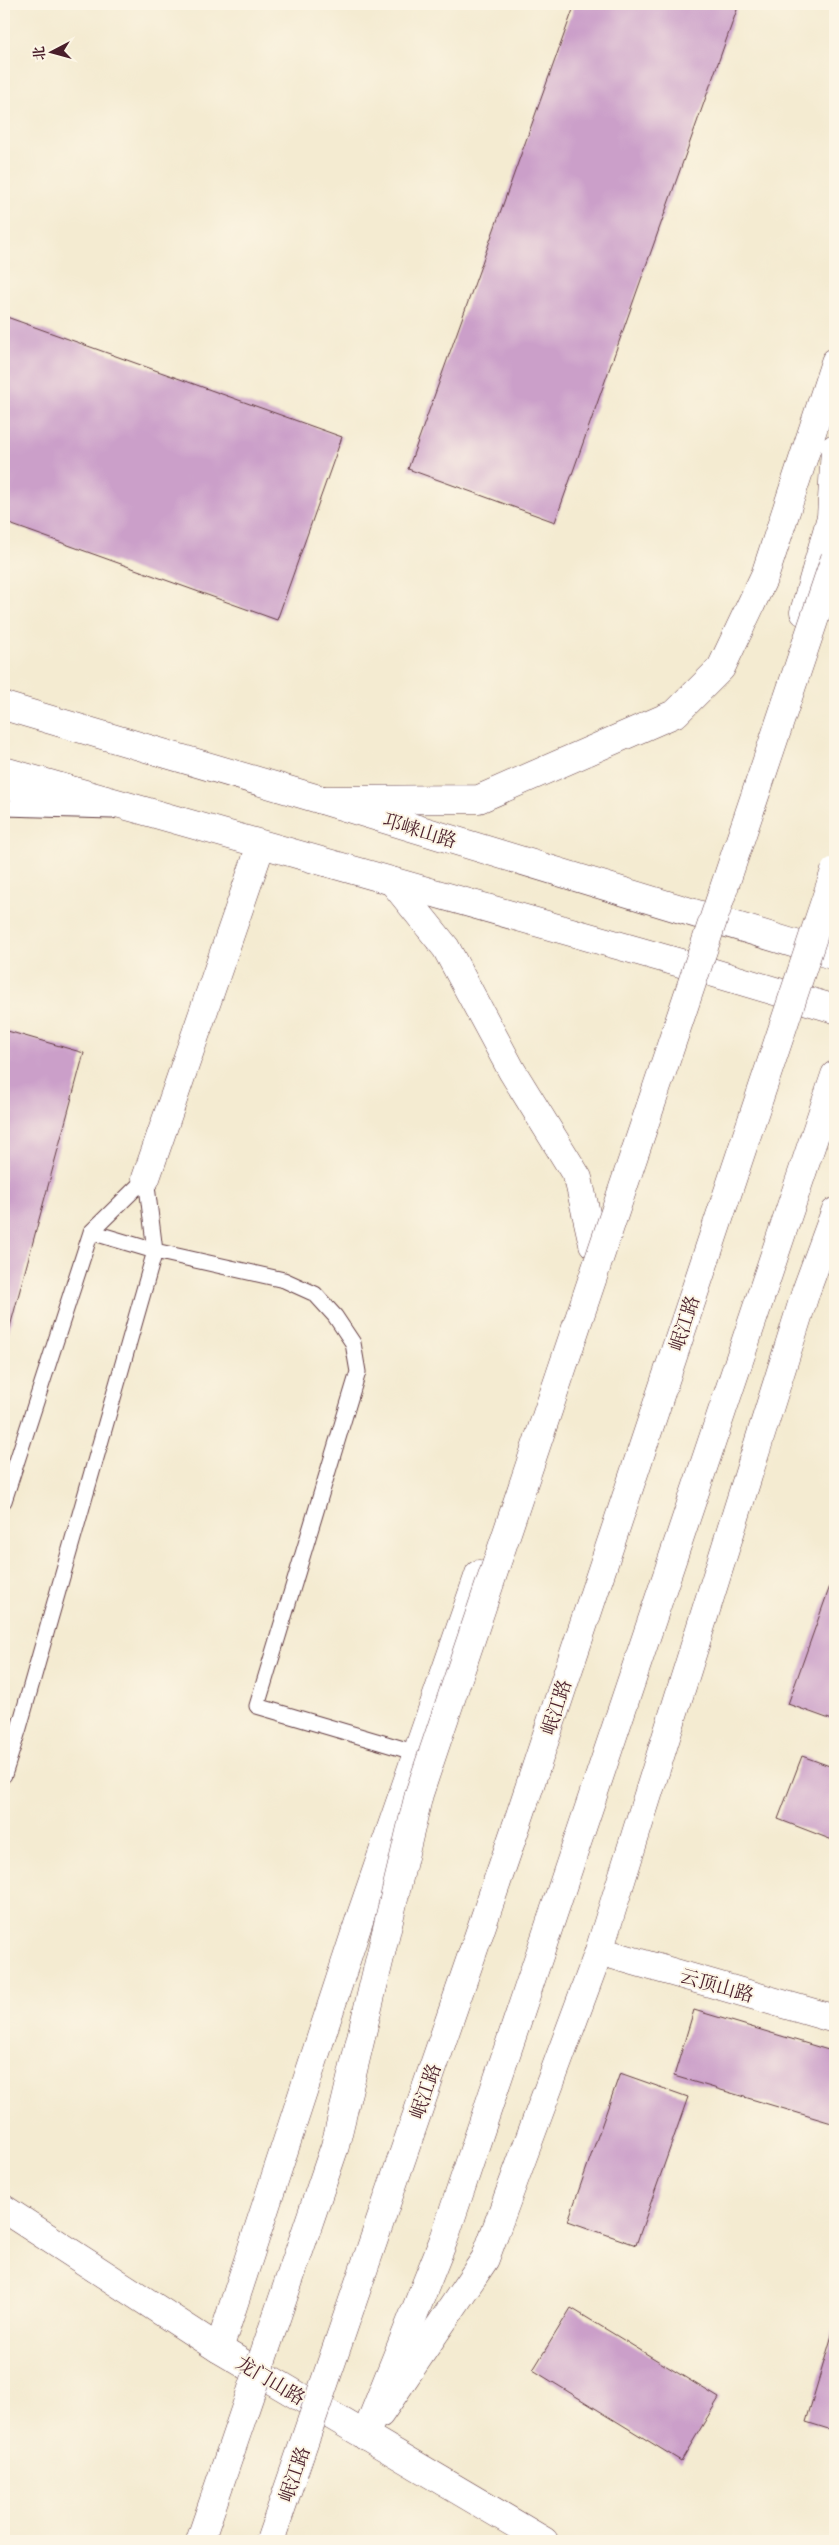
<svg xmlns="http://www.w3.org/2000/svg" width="839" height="2545" viewBox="0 0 839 2545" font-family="Cardo,'Noto Serif SC',serif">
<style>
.building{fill:#cb9fc9}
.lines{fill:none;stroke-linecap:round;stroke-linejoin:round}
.service-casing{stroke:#643e44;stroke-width:17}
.minor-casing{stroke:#643e44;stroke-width:29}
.tertiary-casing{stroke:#643e44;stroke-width:29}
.secondary-casing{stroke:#643e44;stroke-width:29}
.trunk-casing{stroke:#643e44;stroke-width:29}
.service{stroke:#fff;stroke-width:15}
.minor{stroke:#fff;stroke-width:28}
.tertiary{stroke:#fff;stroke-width:28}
.secondary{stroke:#fff;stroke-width:28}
.trunk{stroke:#fff;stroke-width:28}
.secondary-bridge-casing{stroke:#643e44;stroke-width:29;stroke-linecap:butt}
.secondary-bridge{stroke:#fff;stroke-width:28}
.labels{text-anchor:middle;stroke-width:4;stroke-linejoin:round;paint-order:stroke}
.street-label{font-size:19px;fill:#4a1f2b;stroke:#fcf5e5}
</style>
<rect width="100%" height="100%" fill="#fcf5e5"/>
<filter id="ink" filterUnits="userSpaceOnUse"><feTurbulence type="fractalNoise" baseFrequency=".02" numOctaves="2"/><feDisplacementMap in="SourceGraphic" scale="10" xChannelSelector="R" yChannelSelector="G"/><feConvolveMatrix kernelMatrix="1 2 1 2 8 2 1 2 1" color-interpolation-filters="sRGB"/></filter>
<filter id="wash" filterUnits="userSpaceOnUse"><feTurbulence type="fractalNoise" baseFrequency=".0096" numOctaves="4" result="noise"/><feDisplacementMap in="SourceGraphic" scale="20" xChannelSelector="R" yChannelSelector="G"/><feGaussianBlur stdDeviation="1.12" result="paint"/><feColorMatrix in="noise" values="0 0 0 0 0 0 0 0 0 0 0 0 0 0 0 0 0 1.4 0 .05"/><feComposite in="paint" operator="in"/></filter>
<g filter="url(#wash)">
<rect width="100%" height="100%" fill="#f4ebd1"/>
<g id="blocks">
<path class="building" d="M575 4H739L555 522 408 469Z
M4 316 342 437 277 620 4 522Z
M4 1030 84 1053 4 1349Z
M835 1572V1721L788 1704Z
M802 1756 835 1768V1841L778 1819Z
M694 2010 835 2052V2124L674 2076Z
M620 2073 688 2097 636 2245 568 2221Z
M571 2308 719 2398 681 2461 533 2370Z
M835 2325V2431L806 2422Z"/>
</g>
</g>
<g filter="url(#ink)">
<use href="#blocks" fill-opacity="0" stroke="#643e44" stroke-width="1"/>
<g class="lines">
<defs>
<path id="service" d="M4 792 71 801
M4 808 112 811
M91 1232 155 1251 284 1280 315 1294 335 1316 353 1343 358 1372 257 1706 417 1753
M4 1501 91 1232 146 1178
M4 1775 19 1728 155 1251 146 1178"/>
<path id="minor" d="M146 1178 261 845
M599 1951 835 2019
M4 2209 219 2349 544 2541"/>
<path id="tertiary" d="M4 706 322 800 835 956
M4 771 684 964 835 1009"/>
<path id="secondary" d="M804 612 831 517 835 448
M322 800 479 799 676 713 721 668 765 575 835 362
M393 882 446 948 512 1071 578 1178 593 1244
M219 2349 361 1915 479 1574
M380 2414 485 2259 599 1951 806 1291 835 1212"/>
<path id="trunk" d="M365 2436 444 2239 835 1075"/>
</defs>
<use href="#service" class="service-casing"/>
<use href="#minor" class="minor-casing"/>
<use href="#tertiary" class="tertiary-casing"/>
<use href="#secondary" class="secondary-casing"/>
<use href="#trunk" class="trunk-casing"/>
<use href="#service" class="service"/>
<use href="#minor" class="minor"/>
<use href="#tertiary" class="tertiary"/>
<use href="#secondary" class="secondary"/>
<use href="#trunk" class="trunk"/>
<defs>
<path id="secondary-bridge" d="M200 2541 335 2146 419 1794 835 558
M270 2541 519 1818 835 871"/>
</defs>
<use href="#secondary-bridge" class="secondary-bridge-casing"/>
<use href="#secondary-bridge" class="secondary-bridge"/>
</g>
</g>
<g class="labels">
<g class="street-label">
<text transform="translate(420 830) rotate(17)" y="7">邛崃山路</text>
<text transform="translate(684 1323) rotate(-72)" y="7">岷江路</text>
<text transform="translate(556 1707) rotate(-72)" y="7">岷江路</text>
<text transform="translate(717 1985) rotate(16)" y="7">云顶山路</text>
<text transform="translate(425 2091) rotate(-71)" y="7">岷江路</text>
<text transform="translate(271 2380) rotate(31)" y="7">龙门山路</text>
<text transform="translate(294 2474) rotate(-71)" y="7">岷江路</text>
</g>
</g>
<rect width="839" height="2545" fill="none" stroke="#fcf5e5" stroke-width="20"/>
<g transform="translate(52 52) rotate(264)" stroke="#fcf5e5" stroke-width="4" paint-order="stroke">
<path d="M0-4L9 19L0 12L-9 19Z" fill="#4a1f2b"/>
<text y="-8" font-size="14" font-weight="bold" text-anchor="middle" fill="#4a1f2b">北</text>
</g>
</svg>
